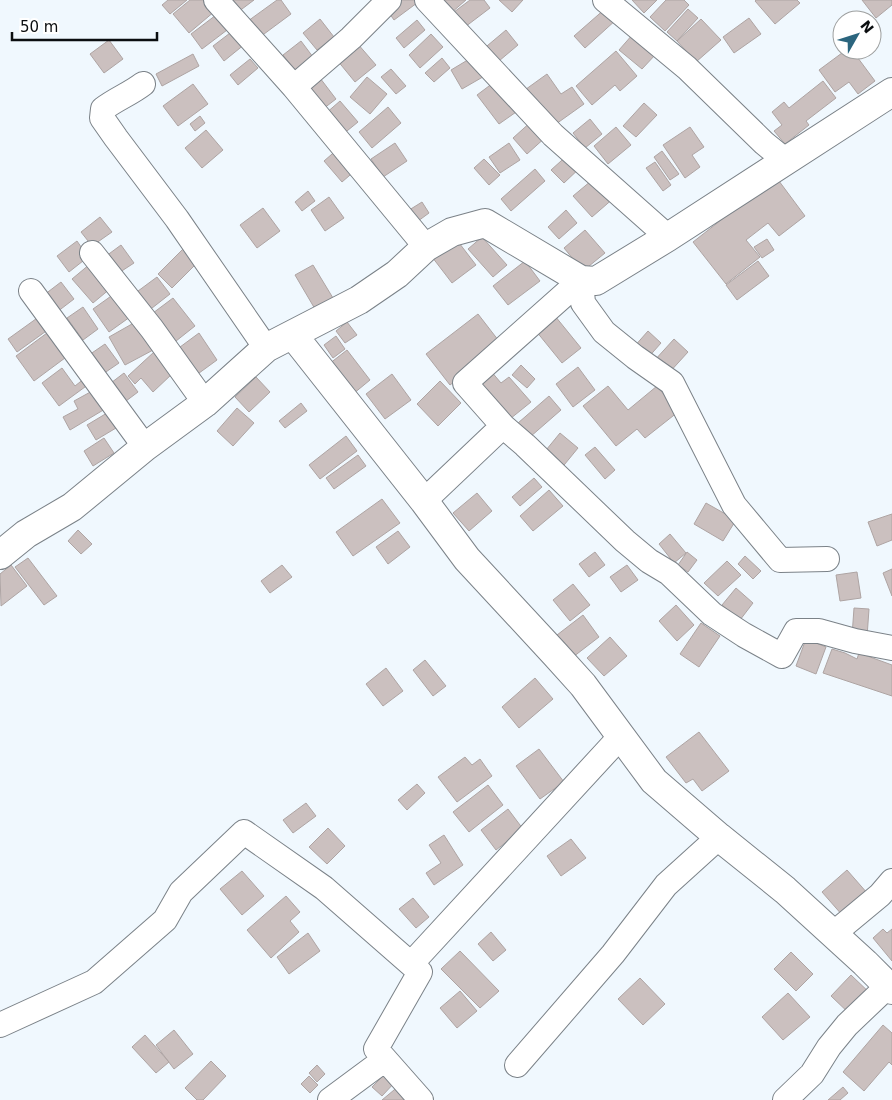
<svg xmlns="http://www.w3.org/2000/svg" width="892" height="1100" viewBox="0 0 892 1100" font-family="'DejaVu Sans',sans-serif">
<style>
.building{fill:#cbc0bf;stroke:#aea4a3}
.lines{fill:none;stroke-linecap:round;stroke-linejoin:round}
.minor-casing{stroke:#7b8288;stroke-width:26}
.tertiary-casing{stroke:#7b8288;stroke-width:30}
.minor{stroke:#fff;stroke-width:24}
.tertiary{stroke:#fff;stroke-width:28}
</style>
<rect width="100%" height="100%" fill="#f0f8fe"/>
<path class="building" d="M168 0H187L170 14 162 5Z
M190 0H205L215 11 189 33 173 14Z
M222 0H254L234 15Z
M277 0H281L291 14 260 37 248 21Z
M395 0H421L394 20 385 7Z
M439 0H466L451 13Z
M470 0H484L490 8 461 30 450 15Z
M499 0H523L512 12Z
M632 0H657L644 13Z
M666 0H684L689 5 665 31 650 17Z
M756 0H797L800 3 775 24 755 1Z
M862 0H892V5L876 18Z
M606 8 617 19 585 48 574 36Z
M688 9 698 18 677 41 667 32Z
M220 12 231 27 202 49 191 34Z
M749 18 761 34 734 53 723 37Z
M320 19 334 37 317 50 303 33Z
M701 19 721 40 696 62 677 41Z
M417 20 425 30 404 48 396 38Z
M234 30 245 44 224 61 213 46Z
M506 30 518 45 493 66 481 51Z
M431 34 443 47 420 68 409 55Z
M633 34 656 54 642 69 619 50Z
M109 40 123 59 104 73 90 54Z
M301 41 316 61 299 75 283 55Z
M357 43 376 65 355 82 337 60Z
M846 50H852L875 81 858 94 849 82 835 92 819 70Z
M616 51 637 76 620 91 615 85 592 105 576 86Z
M193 54 199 66 162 86 156 74Z
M476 55 488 74 462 89 451 70Z
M442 58 450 68 434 82 425 73Z
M250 59 258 68 238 85 230 75Z
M391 69 406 86 396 94 381 77Z
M547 74 561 94 572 87 584 104 549 129 522 92Z
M367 77 387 94 370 114 350 97Z
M320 78 336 99 319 112 303 90Z
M497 80 519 110 499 124 477 95Z
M823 81 836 98 806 121 809 125 785 144 774 131 782 125 772 112 784 102 789 108Z
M193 84 208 104 178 126 163 106Z
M340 101 358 122 342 135 325 114Z
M644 103 657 115 636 137 623 126Z
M388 107 401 123 372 148 359 132Z
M200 116 205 123 195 131 190 124Z
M590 119 602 134 585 148 573 133Z
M533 120 547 136 527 154 513 138Z
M616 127 631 145 608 164 594 146Z
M690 127 704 147 692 155 700 167 685 178 663 145Z
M206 130 223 150 202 168 185 148Z
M395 143 407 161 383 177 371 159Z
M509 143 520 160 500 173 489 157Z
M339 148 357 169 342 182 324 161Z
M662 151 679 174 670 180 654 157Z
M571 152 583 165 564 183 551 170Z
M484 159 500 175 489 185 474 168Z
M655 162 671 185 663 191 646 168Z
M535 169 545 181 511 211 501 199Z
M597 176 615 197 592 217 573 196Z
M776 177 805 216 779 236 768 223 746 240 760 257 726 284 693 242Z
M308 191 315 201 302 211 295 202Z
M329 197 344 218 325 231 311 210Z
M422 202 429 213 414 224 406 212Z
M263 208 280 231 257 248 240 225Z
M566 210 577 223 559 239 548 227Z
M100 217 112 232 92 246 81 232Z
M585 230 605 253 583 271 564 248Z
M453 235 476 265 452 283 429 253Z
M482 237 507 265 493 277 468 249Z
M767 239 774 250 762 258 754 247Z
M77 241 88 257 69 272 57 256Z
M121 245 134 263 114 276 102 259Z
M184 248 198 262 172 288 158 274Z
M525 261 540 281 508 305 493 286Z
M758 261 769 276 737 300 726 285Z
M90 264 111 288 93 303 72 279Z
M313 265 333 298 315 309 295 275Z
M157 277 170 294 147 312 134 294Z
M61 282 74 299 53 315 40 298Z
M114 294 130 317 109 332 93 309Z
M173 298 195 326 171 345 149 316Z
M83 307 98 329 83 340 67 318Z
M478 314 502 345 450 385 426 354Z
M40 316 49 329 17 352 8 339Z
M555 316 581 348 562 363 536 331Z
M139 320 155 349 125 365 109 337Z
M347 322 357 335 345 343 336 331Z
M51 330 69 355 34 381 16 356Z
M648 331 661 343 646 360 633 348Z
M199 333 217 360 195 376 176 350Z
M336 336 345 349 333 358 324 345Z
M674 339 688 352 668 374 654 361Z
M105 344 119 363 100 376 86 357Z
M347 350 370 380 353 394 329 364Z
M154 352 163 362 167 370 172 374 153 392 141 378 135 384 128 376Z
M521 365 535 379 527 388 512 375Z
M578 367 595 390 573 407 556 384Z
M62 368 75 386 85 378 89 384 59 406 42 383Z
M490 370 501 383 509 377 531 402 505 423 472 385Z
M124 373 138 392 118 407 103 389Z
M392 374 411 400 385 419 366 394Z
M256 377 270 392 249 412 235 397Z
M440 381 461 403 438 426 417 404Z
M608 386 628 410 657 386 678 412 645 438 637 429 616 446 583 406Z
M94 390 105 409 70 430 63 417 78 409 74 401Z
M549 396 561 410 530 437 518 423Z
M301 403 307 411 285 428 279 421Z
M237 408 254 423 233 446 217 431Z
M107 413 116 428 96 440 87 425Z
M560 433 578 448 560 470 542 455Z
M346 436 357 451 320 479 309 465Z
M104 438 114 453 93 466 84 451Z
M595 447 615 470 605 479 585 455Z
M358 455 366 466 334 489 326 478Z
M534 478 542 487 520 506 512 497Z
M549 490 563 506 533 531 520 516Z
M477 493 492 511 469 531 453 513Z
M382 499 400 523 353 556 336 532Z
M706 503 736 520 723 541 694 524Z
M892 514V540L877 546 868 522Z
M78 530 92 544 81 554 68 541Z
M398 531 410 547 388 564 376 547Z
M670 534 686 553 674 563 659 544Z
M595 552 605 565 589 577 579 564Z
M687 552 697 560 688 572 678 565Z
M745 556 761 571 753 579 738 564Z
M28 558 57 596 44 605 15 567Z
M727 561 741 575 718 596 704 583Z
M11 565 27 586 1 606 0 574Z
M282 565 292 577 270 593 261 581Z
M627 565 638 580 621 592 610 577Z
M892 569V596L883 573Z
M857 572 861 598 840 601 836 575Z
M573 584 590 605 570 621 553 600Z
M736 588 753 603 740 620 722 605Z
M676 605 694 625 677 641 659 621Z
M854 608 869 609 867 637 852 636Z
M583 615 599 637 573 657 557 635Z
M701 623 720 636 699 667 680 654Z
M610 637 627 656 604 676 587 658Z
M806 639 826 647 816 674 796 666Z
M832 649 845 653 857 659 859 653 892 665V696L823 673Z
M425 660 446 686 433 696 413 670Z
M386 668 403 691 383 706 366 684Z
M535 678 553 699 519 728 502 707Z
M699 732 729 771 702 791 693 779 686 783 666 757Z
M539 749 564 782 540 799 516 766Z
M465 757 472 765 480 759 492 776 457 802 438 777Z
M417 784 425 793 407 810 398 800Z
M488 785 503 805 469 832 453 812Z
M306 803 316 816 293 833 283 820Z
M508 809 523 829 496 850 481 830Z
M328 828 345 846 327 864 309 847Z
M444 835 463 865 434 885 426 873 441 863 429 845Z
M571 839 586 858 561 876 547 856Z
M847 870 868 894 843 916 822 892Z
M242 871 264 896 242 915 220 889Z
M286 896 300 912 290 921 299 932 271 958 247 930Z
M413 898 429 917 416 928 399 909Z
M883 929 887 933 892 929V961L873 938Z
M491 932 506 950 493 961 478 944Z
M308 933 320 951 289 974 277 957Z
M460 951 499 991 480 1008 441 969Z
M791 952 813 974 796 991 774 969Z
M851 975 873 996 853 1017 831 996Z
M640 978 665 1004 643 1025 618 999Z
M460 991 477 1011 457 1028 440 1008Z
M788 993 810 1017 783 1040 762 1017Z
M883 1025 892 1033V1065L889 1062 864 1091 843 1072Z
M174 1030 193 1054 174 1069 156 1045Z
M145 1035 169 1062 156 1073 132 1047Z
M211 1061 226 1076 203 1100H197L185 1088Z
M317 1065 325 1074 317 1082 309 1073Z
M387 1072 396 1081 382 1096 372 1087Z
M309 1076 318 1085 310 1093 301 1084Z
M400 1085 413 1100H382Z
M843 1087 848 1093 840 1100H828Z"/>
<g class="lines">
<defs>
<path id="minor" d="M216 0 294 87
M389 0 351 38 294 87 426 247
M427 0 553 135 668 237
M605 0 687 68 764 143 785 160
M143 84C130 94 116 99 103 109L102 118 116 138 177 219 266 348
M92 253 152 329 205 403
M581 280 583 303 604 332 635 357 672 383 734 505 780 560 827 559
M31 291 145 447
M503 426 465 383 581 280
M424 501 503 426 525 445 625 541 649 561 669 573 712 614 744 635 782 656 796 631H819L855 641 892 648
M833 934 880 895 892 881
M411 964 621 736
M0 1025 94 982 165 920 181 892 244 832 324 888 420 972 376 1049 421 1100
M517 1065 613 954 666 885 719 837
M330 1100 384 1060
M785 1100 812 1074 829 1047 847 1025 888 986"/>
<path id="tertiary" d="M293 335 424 501 467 559 555 654 583 685 654 781 719 837 785 890 865 963 892 990
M0 555 26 534 72 507 145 447 205 403 266 348 359 300 397 274 426 247 452 232 485 223 581 280 596 281 668 237 892 92"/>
</defs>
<use href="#minor" class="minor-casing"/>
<use href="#tertiary" class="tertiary-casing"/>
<use href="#minor" class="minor"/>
<use href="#tertiary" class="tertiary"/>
</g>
<g transform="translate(857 35) rotate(51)"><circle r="24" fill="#ffffff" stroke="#9d9f9f"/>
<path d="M0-4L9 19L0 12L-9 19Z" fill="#2b657e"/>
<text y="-8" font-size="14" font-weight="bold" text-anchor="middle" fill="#0b0e10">N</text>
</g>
<path d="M12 32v8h145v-8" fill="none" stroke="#0b0e10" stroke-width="2.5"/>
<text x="20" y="32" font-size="15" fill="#0b0e10" stroke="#ffffff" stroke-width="4" paint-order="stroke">50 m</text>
</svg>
